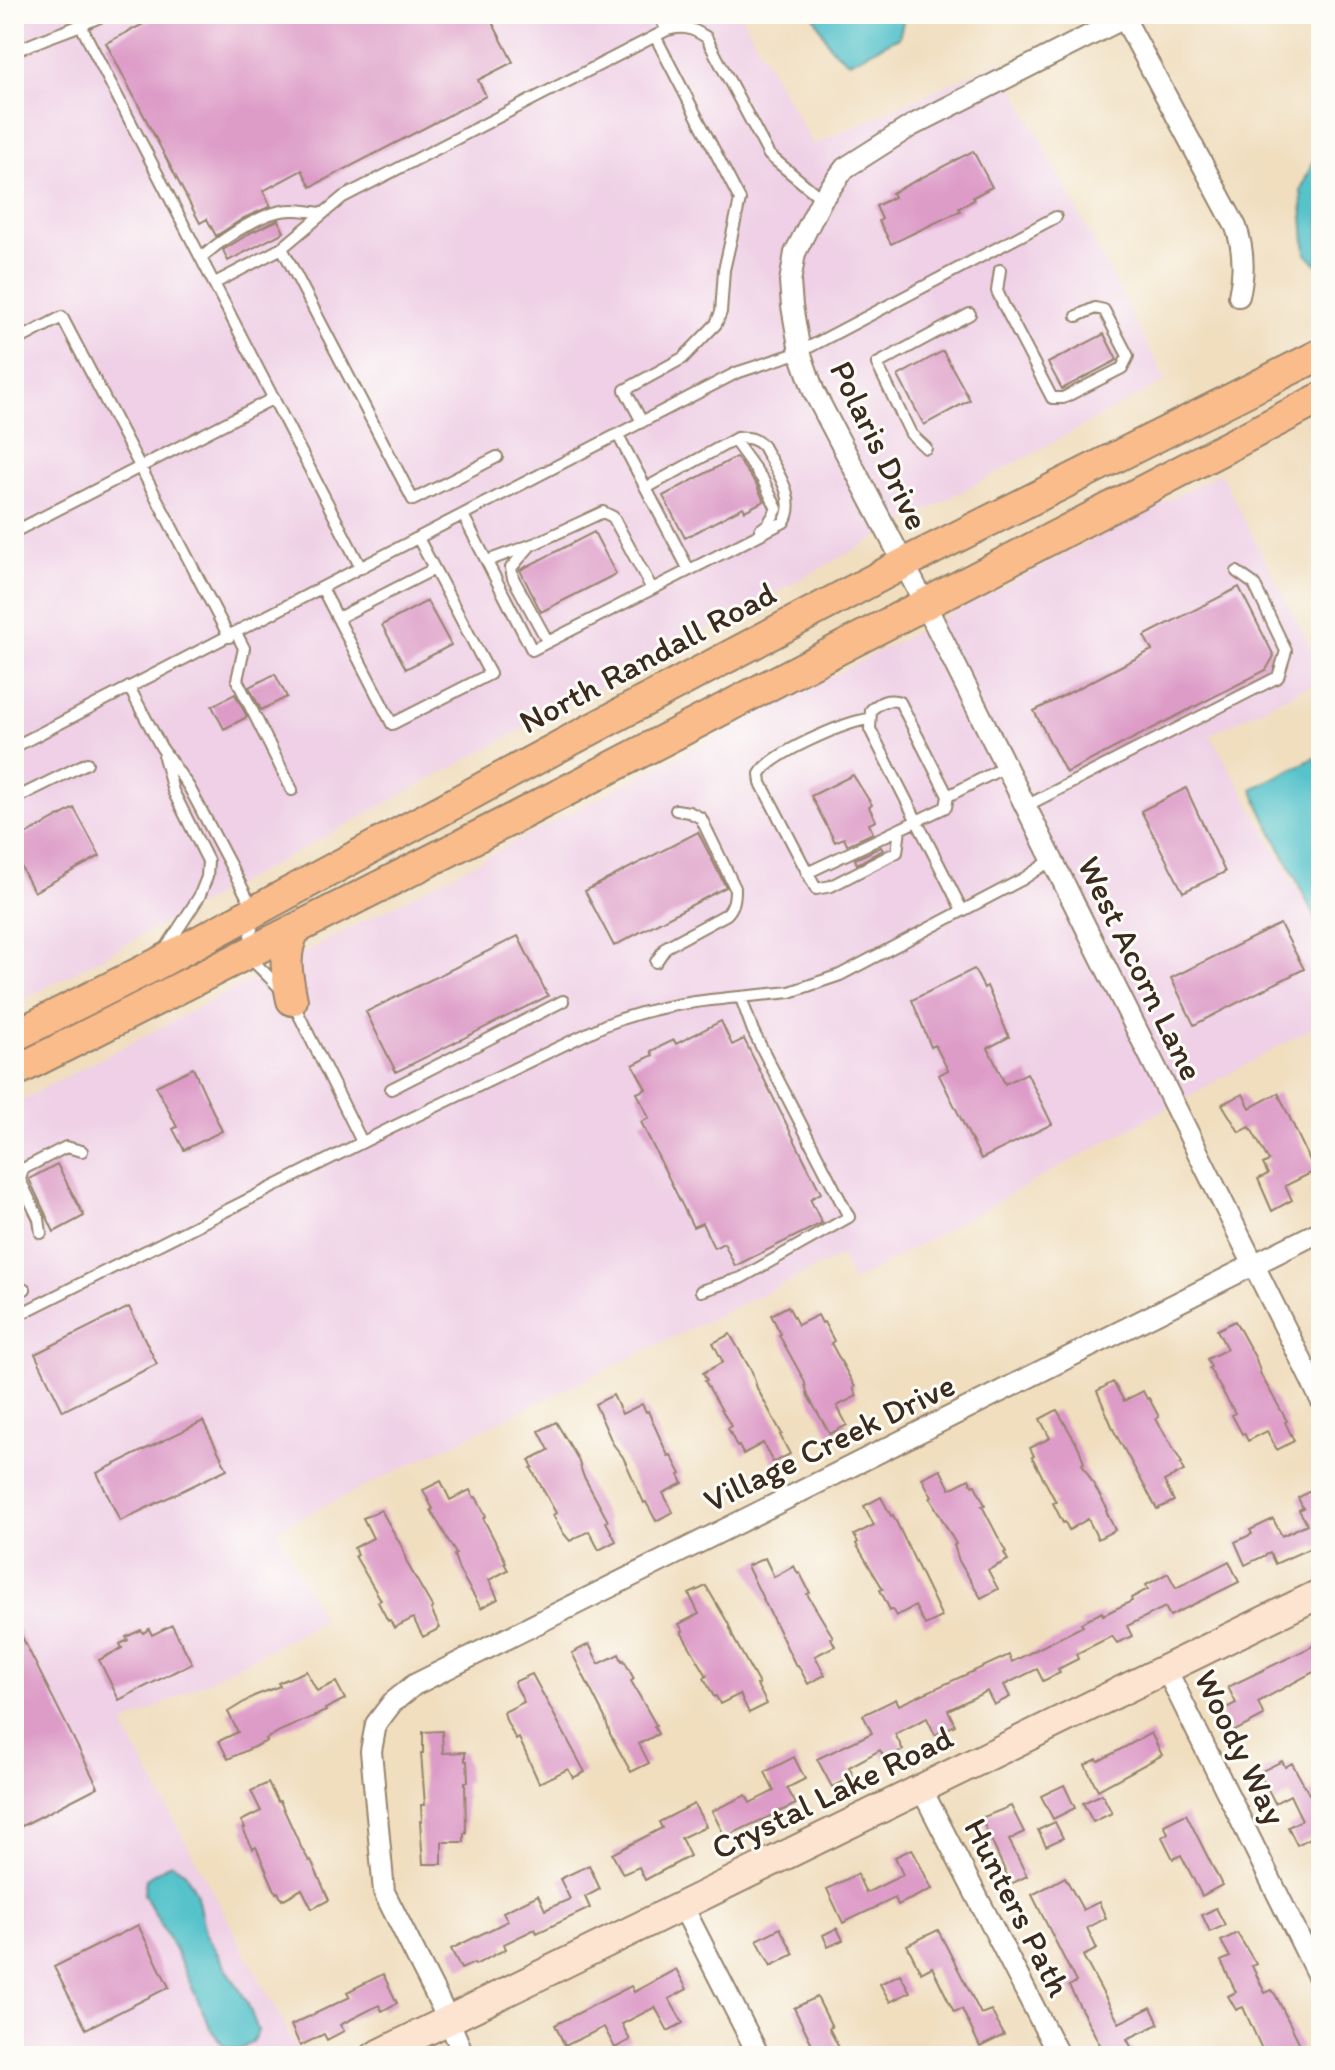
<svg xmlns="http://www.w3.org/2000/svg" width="1335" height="2070" viewBox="0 0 1335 2070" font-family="Itim,sans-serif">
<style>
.built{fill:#efd0e6}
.water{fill:#56c3cb;stroke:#487674;stroke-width:2}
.building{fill:#dd9bc7}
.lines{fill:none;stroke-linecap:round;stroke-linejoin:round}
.lane-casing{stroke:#96846e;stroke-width:14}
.street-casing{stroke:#96846e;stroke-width:24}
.secondary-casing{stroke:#96846e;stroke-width:32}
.primary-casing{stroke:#96846e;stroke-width:34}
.lane{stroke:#fff;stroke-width:10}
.street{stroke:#fff;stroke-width:20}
.secondary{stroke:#fde4d1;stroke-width:28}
.primary{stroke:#fabc8b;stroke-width:30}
.labels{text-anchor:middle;stroke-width:6;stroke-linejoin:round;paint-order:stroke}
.street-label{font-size:34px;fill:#3b2a1e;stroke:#fdfcf7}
</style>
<rect width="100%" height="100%" fill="#fdfcf7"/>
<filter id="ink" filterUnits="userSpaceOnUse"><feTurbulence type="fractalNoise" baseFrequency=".0125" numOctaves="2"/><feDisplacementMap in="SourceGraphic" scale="16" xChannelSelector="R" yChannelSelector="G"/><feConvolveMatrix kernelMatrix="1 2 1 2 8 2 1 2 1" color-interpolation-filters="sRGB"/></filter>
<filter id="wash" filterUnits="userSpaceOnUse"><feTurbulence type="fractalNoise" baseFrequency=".006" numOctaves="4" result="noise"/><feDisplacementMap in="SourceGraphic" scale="32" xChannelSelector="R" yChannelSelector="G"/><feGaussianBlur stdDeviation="1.8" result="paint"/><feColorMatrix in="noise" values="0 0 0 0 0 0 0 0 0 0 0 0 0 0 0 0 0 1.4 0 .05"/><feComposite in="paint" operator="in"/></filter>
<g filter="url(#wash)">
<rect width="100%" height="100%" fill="#f0debf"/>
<path class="built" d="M14 14H740L813 145 1000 61 1166 381 14 1005Z
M1220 473 1321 668V680L1210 734 1321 929V1023L852 1282 841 1256 277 1529 323 1621 123 1725 301 2056H14V1104Z"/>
<path class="water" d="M813 14H900L903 22 899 37 849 62 831 48Z
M1319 147H1321L1319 266 1306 254 1301 190Z
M1314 758 1321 760V933C1301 883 1273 838 1252 789Z
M171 1863 184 1871 196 1892 205 1933 247 2002 258 2031 252 2042 240 2050 225 2047 212 2031 175 1950 144 1894 146 1879Z"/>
<g id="blocks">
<path class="building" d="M163 14H488L513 62 478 80 486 96 311 187 302 170 263 191 271 206 244 218 216 236 207 219 200 223 106 43Z
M973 151 992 187 973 197 974 200 959 208 960 211 891 244 879 221 882 219 876 206 894 197 892 193Z
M278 220 284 232 228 261 223 250 252 232Z
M1104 334 1117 360 1062 389 1048 363Z
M943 351 970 400 924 425 898 376Z
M736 457 756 484 764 501 745 511 743 507 685 538 663 496Z
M594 532 616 574 541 612 520 570Z
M1239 587 1274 656 1266 670 1066 773 1034 711 1152 650 1144 636Z
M427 601 451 645 406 669 382 625Z
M275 674 287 697 261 710 249 687Z
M235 694 247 717 224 729 212 706Z
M853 775 872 805 869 807 876 821 869 824 873 833 847 845 844 838 835 842 811 796Z
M1186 788 1225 872 1183 892 1141 811Z
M74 808 100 856 34 892 14 853V841Z
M698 832 726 887 614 946 585 891Z
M881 847 883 850 857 864 855 859Z
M1280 924 1304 969 1194 1025 1171 978Z
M518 936 548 996 396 1072 366 1012Z
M974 969 984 988 987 986 1009 1037 988 1048 1005 1084 1027 1073 1052 1124 981 1159 939 1075 948 1070 935 1045 931 1047 912 1000Z
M721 1021 732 1045 744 1039 821 1193 810 1199 822 1223 735 1266 724 1243 714 1248 702 1223 693 1227 641 1122 649 1118 637 1093 646 1089 633 1065 653 1055 651 1051 674 1040 676 1044Z
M193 1068 222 1131 184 1150 173 1129 177 1127 156 1086Z
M1278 1093 1315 1171 1285 1186 1292 1200 1272 1211 1258 1179 1268 1174 1263 1164 1269 1161 1250 1127 1239 1132 1222 1104 1243 1094 1250 1108Z
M57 1164 84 1216 54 1232 29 1179Z
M788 1306 798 1325 818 1315 822 1323 824 1322 834 1341 831 1343 855 1387 853 1388 857 1396 837 1406 847 1425 830 1434 808 1396 804 1380 779 1335 781 1334 771 1315Z
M129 1307 157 1364 63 1411 35 1354Z
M1235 1321 1256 1359 1261 1375 1287 1421 1285 1422 1294 1441 1277 1450 1267 1431 1248 1441 1244 1433 1242 1434 1232 1415 1235 1413 1209 1368 1211 1367 1207 1359 1227 1349 1217 1330Z
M730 1334 752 1372 757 1388 782 1434 780 1435 790 1454 773 1463 763 1443 743 1454 739 1446 737 1447 728 1428 731 1426 705 1381 707 1380 703 1373 723 1362 713 1343Z
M1113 1382 1124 1401 1143 1391 1147 1399 1149 1398 1159 1417 1156 1419 1182 1463 1180 1464 1184 1471 1164 1481 1174 1501 1157 1509 1114 1431 1097 1391Z
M613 1395 622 1414 642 1404 646 1412 648 1411 668 1456 671 1455 681 1474 679 1475 683 1483 663 1493 673 1512 656 1521 646 1502 644 1503 623 1457 613 1444 595 1404Z
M1057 1410 1079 1448 1084 1463 1082 1464 1108 1510 1106 1511 1115 1530 1098 1539 1088 1519 1069 1530 1065 1522 1063 1523 1053 1503 1056 1502 1032 1457 1034 1456 1030 1448 1050 1438 1040 1419Z
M203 1421 227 1469 120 1521 97 1473Z
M556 1422 578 1459 583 1475 608 1521 606 1522 616 1541 599 1550 589 1531 570 1541 564 1534 553 1515 556 1513 531 1468 533 1467 529 1460 549 1450 539 1431Z
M940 1469 950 1489 969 1479 973 1486 975 1485 985 1505 982 1506 1006 1552 1004 1553 1008 1560 988 1570 998 1589 981 1598 959 1561 954 1545 956 1544 930 1498 932 1497 922 1478Z
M441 1481 450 1500 470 1490 474 1498 476 1497 486 1516 483 1518 506 1562 504 1563 508 1570 489 1580 498 1599 481 1608 459 1570 454 1555 456 1554 431 1510 433 1509 423 1490Z
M1310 1491 1316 1503 1321 1500V1552L1317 1545 1275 1564 1270 1553 1245 1565 1235 1542 1252 1534 1250 1530 1273 1519 1282 1536 1307 1524 1299 1510 1303 1508 1298 1498Z
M881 1497 891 1516 893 1515 942 1617 925 1625 915 1606 896 1616 892 1609 890 1610 880 1590 883 1589 856 1544 858 1542 854 1535 874 1525 864 1506Z
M381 1510 402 1547 407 1563 433 1608 431 1609 440 1628 423 1637 413 1618 394 1628 390 1620 388 1621 378 1602 381 1600 355 1556 357 1555 354 1548 373 1538 363 1518Z
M765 1558 774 1577 794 1566 798 1574 800 1573 810 1593 807 1594 833 1637 831 1638 835 1646 815 1656 825 1675 808 1684 798 1665 796 1666 747 1566Z
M1229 1561 1239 1582 1170 1616 1165 1607 1127 1626 1132 1636 1117 1643 1112 1636 1076 1654 1078 1659 1058 1669 1060 1673 1043 1681 1037 1669 1004 1685 1010 1697 994 1705 987 1691 948 1710 955 1725 935 1735 927 1718 895 1734 903 1750 885 1759 880 1750 849 1767 853 1776 832 1787 817 1759 872 1733 863 1715 896 1699 899 1705 1009 1655 1012 1662 1083 1626 1081 1623 1102 1612 1103 1615 1132 1601 1131 1598 1148 1589 1146 1585 1168 1573 1176 1588Z
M706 1586 728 1623 734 1639 759 1684 757 1685 767 1704 749 1713 740 1694 720 1704 716 1696 714 1697 704 1678 707 1676 681 1632 683 1631 679 1624 699 1614 689 1594Z
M14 1621 98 1787 14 1830Z
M172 1625 192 1663 119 1700 99 1660 122 1648 120 1644 128 1640 126 1637 141 1630 143 1633 149 1629 152 1635Z
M1321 1642V1668L1258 1702 1264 1716 1231 1733 1220 1711 1236 1703 1228 1687Z
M589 1644 599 1664 619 1654 622 1661 624 1660 634 1679 631 1681 656 1725 654 1726 658 1734 639 1744 649 1763 631 1772 610 1734 605 1718 572 1653Z
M306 1671 317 1691 336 1682 345 1699 325 1709 326 1711 280 1731 266 1739 267 1741 228 1759 219 1741 238 1732 228 1712 254 1696 280 1686 278 1683Z
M532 1674 585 1772 573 1778 568 1769 539 1783 519 1738 516 1740 506 1720 504 1712 524 1702 514 1682Z
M442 1731 443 1753 465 1752V1761H467L468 1782H465L466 1833H464V1842H442V1864H423L420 1821H422L421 1805H425L421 1753H423V1732Z
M1151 1733 1162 1755 1098 1790 1085 1765 1097 1759 1099 1761Z
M794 1757 805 1779 787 1788 796 1804 725 1837 712 1811 746 1795 750 1803 774 1791 765 1772Z
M1282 1761 1285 1767 1292 1763 1309 1794 1321 1788V1861L1310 1838 1297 1845 1288 1827 1302 1820 1290 1795 1275 1803 1262 1778 1264 1777 1262 1771Z
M268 1783 278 1802 280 1801 301 1847 309 1861 311 1860 329 1900 312 1909 302 1889 282 1900 278 1892 276 1893 256 1847 253 1849 243 1829 245 1828 241 1821 261 1811 251 1791Z
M1064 1785 1075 1808 1053 1819 1041 1796Z
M1102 1794 1112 1813 1093 1822 1083 1803Z
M694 1804 706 1826 681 1838 690 1856 645 1880 639 1867 623 1874 612 1854 662 1828 659 1822Z
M1011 1806 1024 1832 1009 1840 1027 1876 1011 1884 981 1818Z
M1186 1814 1222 1885 1202 1896 1181 1855 1173 1859 1162 1837 1168 1833 1164 1825Z
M1055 1822 1063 1838 1046 1846 1038 1830Z
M912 1849 932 1889 898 1905 895 1898 843 1923 827 1889 857 1874 866 1893 903 1875 895 1857Z
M589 1865 600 1889 585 1897 590 1908 537 1933 535 1929 504 1944 506 1949 475 1965 474 1963 461 1969 451 1949 508 1921 503 1912 538 1895 545 1910 570 1899 560 1879Z
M1065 1877 1083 1910 1099 1902 1106 1918 1087 1928 1097 1949 1083 1956 1119 2023 1151 2007 1159 2024 1127 2039 1136 2056H1106L1069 1986 1076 1982 1032 1895Z
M1216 1908 1225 1925 1210 1932 1202 1915Z
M138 1925 169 1987 86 2029 54 1967Z
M780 1928 794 1954 771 1966 757 1940Z
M837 1928 843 1940 828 1947 823 1935Z
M938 1930 981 2014 991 2010 1004 2035 980 2047 962 2009 954 2012 932 1967 921 1973 907 1945Z
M1237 1933 1256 1964 1252 1966 1265 1993 1272 1990 1276 1996 1302 2048 1286 2056H1265L1243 2007 1236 2010 1228 1996 1236 1992 1221 1961 1230 1957 1221 1941Z
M676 1969 687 1989 669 1999 683 2023 668 2031 655 2007 622 2024 630 2040 615 2048 604 2027 565 2046 555 2025 631 1986 634 1992Z
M383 1974 397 2003 382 2011 379 2005 340 2025 344 2031 327 2040 324 2034 300 2046 291 2025 350 1997 347 1992Z
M900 1974 910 1992 890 2002 880 1984Z
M817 1997 832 2027 829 2028 843 2056H793L813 2046 794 2008Z"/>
</g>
</g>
<g filter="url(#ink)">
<use href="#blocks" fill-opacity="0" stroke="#96846e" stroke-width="2"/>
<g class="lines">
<defs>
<path id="lane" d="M658 14 667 30
M81 26 361 568
M14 52C44 37 76 29 106 14
M282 248 413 500 497 457
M202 258C217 242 256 217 277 212 291 208 307 211 321 213
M1000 270 997 291 1003 304 1052 398H1063L1122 368 1128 356 1104 310 1095 308 1077 316
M215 283 282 248 343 197 667 30C683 25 692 28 706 37L769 155 822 199
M14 342 62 317 229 637
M642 422 625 390 683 358 716 324 721 312 724 270 740 200 655 36
M618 435 689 570
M734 440 763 480 777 509 768 524 760 530
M926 448 911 434 877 364 970 314
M463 515 532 650 784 522C799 498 774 468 763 446 755 438 748 437 737 438L646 488
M14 532 274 398
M530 546 511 568 513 578 548 642
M487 561 536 543 603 512 613 517 652 589
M322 588 392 724 490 674 418 538
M338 618 434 569
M236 633 244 648 237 680 292 790
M129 687 161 747 189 787 255 912 247 955 281 989
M868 719C844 723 772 753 760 774L761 783 816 889 831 886 897 852 900 829
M14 747 736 373 800 352 1056 217
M164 757 173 791 208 861 207 877 199 897 166 948
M14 799 87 763
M1026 806 1278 677 1286 651 1254 584 1237 572
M807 873 946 807 948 796
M962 910 870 729 871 710C880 702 888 698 900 702L948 796 1005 767
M656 962 666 947 727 914C734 906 735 899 735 888L701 818 689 812 676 810
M292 1001 362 1142
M391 1089 563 1001
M41 1233 39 1219 20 1180 23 1169 66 1147 82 1151
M14 1284 25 1289
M701 1291 741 1278 849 1217 753 1031 741 998
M14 1317 389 1129 605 1025C667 1000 725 999 790 992L840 975 1023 879 1053 859"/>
<path id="street" d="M1122 14 1236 227C1244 250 1245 271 1239 296
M1132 14 911 126 845 168 822 199 795 253 790 282 792 306 800 352 814 392 925 604 1321 1400
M1166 1669 1321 1982
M921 1788 1059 2056
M682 1905 759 2056
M464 2056 448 2019 384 1892 371 1751 376 1724 392 1703 414 1685 1321 1231"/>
<path id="secondary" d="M375 2056 1321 1593"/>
<path id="primary" d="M292 1000C287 976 282 955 294 931
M14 1036 155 965 571 740 903 564 1321 354
M14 1072 514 818 1321 398"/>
</defs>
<use href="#lane" class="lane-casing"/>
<use href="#street" class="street-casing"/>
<use href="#secondary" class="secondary-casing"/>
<use href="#primary" class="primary-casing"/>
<use href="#lane" class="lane"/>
<use href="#street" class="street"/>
<use href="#secondary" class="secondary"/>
<use href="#primary" class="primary"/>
</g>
</g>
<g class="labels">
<g class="street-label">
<text transform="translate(880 445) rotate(64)" y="12">Polaris Drive</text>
<text transform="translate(647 657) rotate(-28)" y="12">North Randall Road</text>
<text transform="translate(1141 968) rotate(64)" y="12">West Acorn Lane</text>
<text transform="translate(829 1442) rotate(-26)" y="12">Village Creek Drive</text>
<text transform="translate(1241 1747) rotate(64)" y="12">Woody Way</text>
<text transform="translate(832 1792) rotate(-26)" y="12">Crystal Lake Road</text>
<text transform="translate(1018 1907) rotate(63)" y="12">Hunters Path</text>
</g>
</g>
<rect width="1335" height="2070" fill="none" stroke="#fdfcf7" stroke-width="48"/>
</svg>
